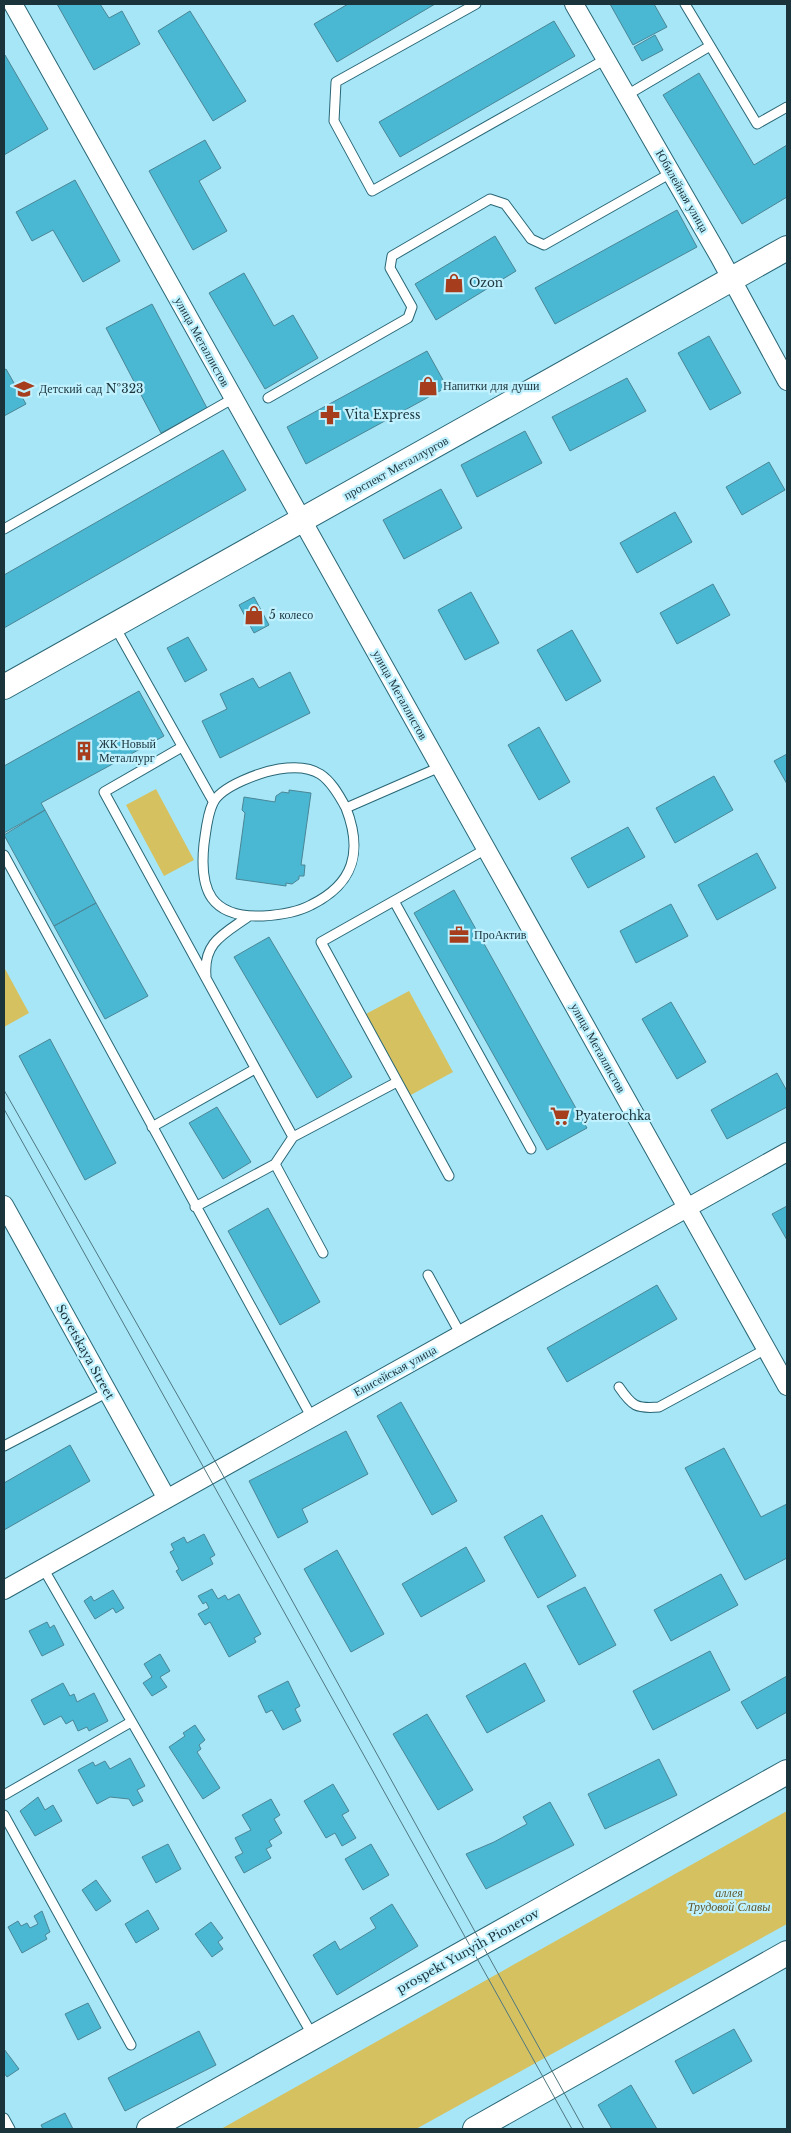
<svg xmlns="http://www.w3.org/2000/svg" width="791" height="2133" viewBox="0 0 791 2133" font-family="'Libre Baskerville',serif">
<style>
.green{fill:#d5c160}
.building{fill:#4bb8d3;stroke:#4a8696}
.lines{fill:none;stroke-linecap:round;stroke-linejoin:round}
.lane-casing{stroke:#296776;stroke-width:11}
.street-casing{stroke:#296776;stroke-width:20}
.secondary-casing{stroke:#296776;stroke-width:26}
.lane{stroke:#fff;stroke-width:9}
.street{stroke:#fff;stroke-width:18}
.secondary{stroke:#fff;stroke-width:24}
.tram{stroke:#4f7781;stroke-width:1}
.labels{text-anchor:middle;stroke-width:4.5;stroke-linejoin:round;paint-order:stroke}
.street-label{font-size:12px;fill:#1b343b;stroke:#bff1ff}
.poi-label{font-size:12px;fill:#1b343b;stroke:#bff1ff;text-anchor:start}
.park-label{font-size:12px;font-style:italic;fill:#60572a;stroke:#bff1ff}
</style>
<rect width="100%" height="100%" fill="#a7e6f7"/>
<path class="green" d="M156 789 194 860 164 876 126 805Z
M4 967 29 1013 4 1027Z
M409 991 453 1072 409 1096 364 1015Z
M787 1811V1924L416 2129H221Z"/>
<path class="building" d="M57 4H100L109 18 122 11 140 44 94 70Z
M348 4H435L337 62 314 24Z
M610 4H654L667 27 633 45Z
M190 11 246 101 213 121 158 31Z
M554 21 575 56 400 157 379 122Z
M655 35 663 50 642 61 634 47Z
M5 55 48 129 4 155V56Z
M699 73 754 165 787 145V197L742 224 663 95Z
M205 140 221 168 199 181 227 231 193 250 149 171Z
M75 180 120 261 83 282 53 230 32 241 16 212Z
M677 210 697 247 555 324 535 288Z
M495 236 516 271 436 320 415 284Z
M244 273 274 326 293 315 318 358 265 389 209 293Z
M152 304 207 408 161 433 106 328Z
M709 336 741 393 710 410 678 353Z
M427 351 447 387 306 464 287 427Z
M6 369 26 404 4 416V370Z
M627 378 646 411 570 451 552 417Z
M525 431 542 463 477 497 461 465Z
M223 450 246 490 4 628V575Z
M769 462 785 490 742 515 726 487Z
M441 489 462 528 404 559 383 520Z
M675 512 692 542 637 573 620 543Z
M713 584 730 615 677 644 660 613Z
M471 592 499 643 465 660 438 610Z
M254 597 269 625 254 633 239 605Z
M572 630 601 681 566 701 537 650Z
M188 637 207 670 185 682 167 648Z
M290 672 310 713 220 758 202 721 227 709 220 694 253 678 259 688Z
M139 691 164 736 41 803 45 810 4 833V766Z
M539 727 570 782 539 800 508 745Z
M787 754V784L774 761Z
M714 776 733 810 675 843 656 808Z
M289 790 311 793 301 865H305L304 876H299V879L292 884 286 883V886L236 879 245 813 242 810 244 797 275 802 276 796 282 792 289 793Z
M45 810 96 903 54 926 4 835Z
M628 827 645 857 588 888 571 858Z
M757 853 776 888 717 920 698 885Z
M454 890 587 1128 547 1150 414 913Z
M96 903 148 996 105 1019 54 926Z
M671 904 688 936 636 963 620 931Z
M269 937 352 1077 317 1098 234 957Z
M671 1002 706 1062 677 1079 642 1019Z
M50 1039 116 1163 85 1180 19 1056Z
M777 1073 787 1091V1107L727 1139 711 1110Z
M217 1107 251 1162 223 1179 189 1123Z
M787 1206V1240L772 1214Z
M268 1208 320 1302 280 1325 228 1231Z
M657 1285 677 1319 567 1382 547 1348Z
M401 1402 457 1501 432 1515 377 1416Z
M346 1431 368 1474 302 1509 308 1522 278 1538 249 1481Z
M70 1445 90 1481 4 1530V1483Z
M724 1448 761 1517 787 1504V1558L745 1580 685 1468Z
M542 1515 576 1576 538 1598 504 1537Z
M204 1534 215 1555 210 1558 213 1564 182 1581 176 1571 179 1569 170 1552 174 1550 171 1544 184 1537 187 1543Z
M466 1547 485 1581 421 1617 402 1584Z
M337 1550 384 1634 351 1652 304 1569Z
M721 1574 738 1605 671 1641 654 1610Z
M585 1587 616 1645 579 1665 547 1606Z
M212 1589 218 1599 225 1595 228 1600 239 1594 261 1634 254 1638 256 1642 229 1657 210 1622 205 1625 198 1614 209 1608 206 1602 203 1604 198 1596Z
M113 1590 124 1608 116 1613 113 1608 95 1619 84 1601 91 1596 94 1601Z
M47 1622 50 1628 54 1625 64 1645 42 1656 29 1631Z
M710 1651 730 1690 653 1730 633 1691Z
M160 1654 170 1671 160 1677 167 1687 152 1696 143 1683 152 1677 144 1664Z
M525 1663 545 1701 487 1733 466 1696Z
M787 1676V1712L757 1729 741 1702Z
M288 1681 300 1706 295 1709 301 1721 283 1730 272 1710 266 1713 258 1696Z
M63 1683 70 1696 74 1694 77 1702 94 1693 108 1721 89 1731 87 1727 78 1731 73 1720 66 1724 61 1716 44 1725 31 1700Z
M427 1714 473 1790 438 1810 393 1734Z
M195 1725 205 1740 199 1745 201 1749 197 1752 220 1788 203 1799 169 1747 185 1736 183 1733Z
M130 1758 145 1786 137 1790 143 1801 133 1806 129 1799 110 1797 97 1804 78 1770 93 1762 95 1766 105 1761 110 1769Z
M659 1759 677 1795 605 1829 588 1794Z
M333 1784 349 1811 342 1815 356 1838 342 1846 335 1833 326 1838 304 1801Z
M38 1797 45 1810 53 1805 62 1821 35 1836 20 1811Z
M271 1799 280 1815 274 1819 282 1833 269 1841 272 1846 266 1849 271 1858 244 1873 235 1857 243 1853 235 1838 251 1830 242 1815Z
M550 1802 574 1845 486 1889 466 1854 494 1842 527 1824 523 1817Z
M168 1844 181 1869 156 1883 142 1857Z
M371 1844 389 1875 363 1890 345 1859Z
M96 1880 111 1901 96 1911 82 1890Z
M392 1904 418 1946 337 1995 313 1955 335 1941 340 1950 376 1928 370 1918Z
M148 1910 159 1929 136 1943 125 1924Z
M42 1911 50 1932 45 1935 47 1939 22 1953 8 1927 18 1921 21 1926 27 1923 30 1928 38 1924 34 1916Z
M211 1922 223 1938 218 1942 223 1949 212 1957 195 1934Z
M88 2003 101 2028 78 2040 65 2014Z
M734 2029 752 2061 693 2094 675 2061Z
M199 2031 216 2065 125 2111 108 2078Z
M4 2049 19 2069 7 2077 4 2073Z
M631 2085 657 2129H612L598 2105Z
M65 2113 73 2129H43L41 2125Z"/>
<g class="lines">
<defs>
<path id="lane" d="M476 4 336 82 334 121 372 191 606 59
M685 4 757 124 787 107
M627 95 710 46
M268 398 408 318 412 307 390 268 392 256 490 199 505 204 531 239 544 245 671 173
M4 529 234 398
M114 625 213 801
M182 747 104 792 293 1137 397 1082
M346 808C329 776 317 763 279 769 261 772 221 786 213 803 207 815 206 831 204 844 199 891 211 918 263 916 279 915 296 913 311 905 354 884 363 852 346 808L440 767
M4 855 312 1418
M394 901 531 1149
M206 976C203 942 224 934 249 916
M152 1127 255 1069
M293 1137 275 1164 323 1253
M449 1176 321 942 486 849
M195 1207 275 1164
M428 1275 461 1335
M619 1387C632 1406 636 1409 659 1407L766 1349
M4 1446 106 1393
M43 1568 313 2036
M4 1795 131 1722
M4 1815 131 2045
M4 2118 10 2129"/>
<path id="street" d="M13 4 787 1386
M574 4 719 256 787 381
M4 1205 167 1499
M4 1590 787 1152"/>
<path id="secondary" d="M4 687 787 248
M149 2129 787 1772
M475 2129 787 1953"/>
</defs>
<use href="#lane" class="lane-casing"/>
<use href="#street" class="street-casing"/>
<use href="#secondary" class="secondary-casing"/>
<use href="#lane" class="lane"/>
<use href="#street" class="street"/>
<use href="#secondary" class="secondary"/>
<path class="tram" d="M4 1090 220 1470 584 2129
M4 1109 572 2129"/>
</g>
<defs>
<symbol id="shop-bare" viewBox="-9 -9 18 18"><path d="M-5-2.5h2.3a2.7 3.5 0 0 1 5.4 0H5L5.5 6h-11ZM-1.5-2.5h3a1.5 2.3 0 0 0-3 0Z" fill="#a63e1d" stroke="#bff1ff" stroke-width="2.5" paint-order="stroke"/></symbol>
<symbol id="school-bare" viewBox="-9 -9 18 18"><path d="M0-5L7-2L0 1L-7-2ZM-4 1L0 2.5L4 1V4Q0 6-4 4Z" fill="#a63e1d" stroke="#bff1ff" stroke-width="2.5" paint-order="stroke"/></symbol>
<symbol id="pharmacy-bare" viewBox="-9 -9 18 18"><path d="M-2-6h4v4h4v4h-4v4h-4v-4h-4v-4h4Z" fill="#a63e1d" stroke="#bff1ff" stroke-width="2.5" paint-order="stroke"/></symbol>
<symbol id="building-bare" viewBox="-9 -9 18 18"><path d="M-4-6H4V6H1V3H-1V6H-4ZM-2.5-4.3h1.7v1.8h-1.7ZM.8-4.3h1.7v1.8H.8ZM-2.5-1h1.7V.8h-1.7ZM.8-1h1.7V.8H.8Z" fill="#a63e1d" stroke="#bff1ff" stroke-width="2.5" paint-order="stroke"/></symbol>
<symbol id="office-bare" viewBox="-9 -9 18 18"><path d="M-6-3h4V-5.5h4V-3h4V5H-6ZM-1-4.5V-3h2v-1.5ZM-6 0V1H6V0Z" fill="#a63e1d" stroke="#bff1ff" stroke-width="2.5" paint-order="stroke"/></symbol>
<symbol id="supermarket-bare" viewBox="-9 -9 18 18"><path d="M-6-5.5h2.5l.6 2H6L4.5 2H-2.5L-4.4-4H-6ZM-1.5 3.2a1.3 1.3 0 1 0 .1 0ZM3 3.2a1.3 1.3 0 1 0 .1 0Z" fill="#a63e1d" stroke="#bff1ff" stroke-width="2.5" paint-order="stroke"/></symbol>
</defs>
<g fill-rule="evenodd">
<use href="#shop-bare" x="440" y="269" width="28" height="28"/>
<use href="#shop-bare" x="414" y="372" width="28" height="28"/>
<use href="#school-bare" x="10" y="375" width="28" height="28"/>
<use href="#pharmacy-bare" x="316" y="401" width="28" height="28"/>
<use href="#shop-bare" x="240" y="601" width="28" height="28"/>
<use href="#building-bare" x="70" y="737" width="28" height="28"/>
<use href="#office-bare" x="445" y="921" width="28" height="28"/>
<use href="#supermarket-bare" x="546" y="1102" width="28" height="28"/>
</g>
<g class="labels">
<g class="street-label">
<text transform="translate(682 191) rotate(60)" y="4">Юбилейная улица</text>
<text transform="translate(202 342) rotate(61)" y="4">улица Металлистов</text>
<text transform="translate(396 468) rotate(-29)" y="4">проспект Металлургов</text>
<text transform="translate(400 695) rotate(61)" y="4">улица Металлистов</text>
<text transform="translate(598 1048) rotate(61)" y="4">улица Металлистов</text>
<text transform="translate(85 1352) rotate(61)" y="4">Sovetskaya Street</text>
<text transform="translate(395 1371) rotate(-29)" y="4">Енисейская улица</text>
<text transform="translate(468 1951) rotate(-29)" y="4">prospekt Yunyih Pionerov</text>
</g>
<g class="poi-label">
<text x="469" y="287">Ozon</text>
<text x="443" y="390">Напитки для души</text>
<text x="39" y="393">Детский сад №323</text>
<text x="345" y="419">Vita Express</text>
<text x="269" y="619">5 колесо</text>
<text x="99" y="748">ЖК Новый<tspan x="99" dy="14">Металлург</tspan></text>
<text x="474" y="939">ПроАктив</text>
<text x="575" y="1120">Pyaterochka</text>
</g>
<g class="park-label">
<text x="729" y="1897">аллея<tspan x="729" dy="14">Трудовой Славы</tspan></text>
</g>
</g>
<rect width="791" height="2133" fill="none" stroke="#1b343b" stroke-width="10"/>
</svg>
